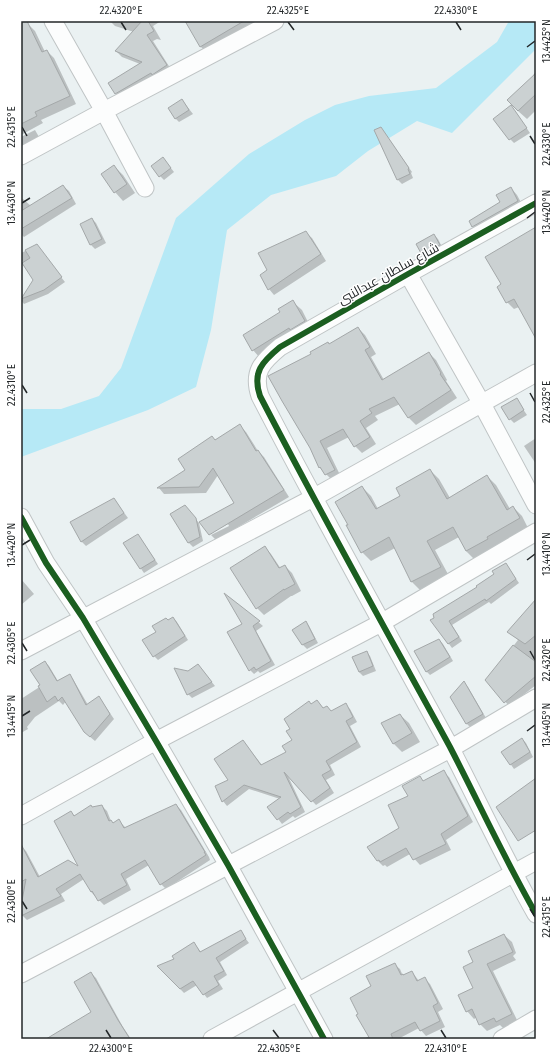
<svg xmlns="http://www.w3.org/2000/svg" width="557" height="1060" viewBox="0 0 557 1060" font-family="'Fira Sans',Cairo,sans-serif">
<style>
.water{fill:#b6e9f6}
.shadow{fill:#0003}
.building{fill:#cbd1d2;stroke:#a4a8a9}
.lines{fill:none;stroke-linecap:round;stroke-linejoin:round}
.street-casing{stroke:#bfc4c5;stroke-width:19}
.street{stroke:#fcfdfd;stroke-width:17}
.cycleway-casing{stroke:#fff;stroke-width:8}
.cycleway{stroke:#1b5e20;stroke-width:6}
.ticks{fill:none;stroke:#232729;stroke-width:1.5}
.labels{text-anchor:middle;stroke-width:3;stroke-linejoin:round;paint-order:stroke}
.street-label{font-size:13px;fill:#232729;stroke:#fff}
.neatline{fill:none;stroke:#232729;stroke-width:1.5}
.ticks-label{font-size:10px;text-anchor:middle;fill:#232729}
</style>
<rect width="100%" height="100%" fill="#eaf1f2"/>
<path class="water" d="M509 21H536V49L452 133 417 121 368 151 336 176 271 195 227 230 211 330 196 387 148 410 21 457V409H61L99 396 121 368 176 218 249 154 305 120 335 105 369 96 436 88 497 42Z"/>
<path class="shadow" d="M110 21H161L153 26 161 40 157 39 153 41 172 71 122 99 116 93 140 64 122 57 116 51 134 32 115 26Z
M186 21H257L207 53 201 47Z
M28 24 35 31 45 52 47 51 54 58 76 104 41 120 43 123 21 135V27Z
M536 71V110L527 119 518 111 530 80Z
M182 100 193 114 179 122 175 118Z
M515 111 530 133 514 143 510 139Z
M381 128 412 172 411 173 413 178 402 184 398 180 376 131Z
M35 130 39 137 21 147V137Z
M167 163 174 172 164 180 160 176Z
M114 166 123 175 135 193 123 201 115 192Z
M63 186 69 191 76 204 24 237 21 234V200L23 199 31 206Z
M511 188 517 195 524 208 480 233 473 226 501 202Z
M92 219 96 223 106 243 95 249 91 245 81 224Z
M536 229V310L519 307 514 309 507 302 503 285Z
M305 232 312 238 326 261 274 295 269 289V271Z
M434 235 438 239 443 249 427 258 423 254Z
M36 246 65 282 48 294 24 304 21 300 35 280 21 259V253Z
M293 302 302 310 312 330 261 359 253 350Z
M358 328 365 335 376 354 371 357 384 380 429 353 436 360 447 380 446 381 457 398 416 425 409 418 400 404 375 416 378 420 366 428 376 444 362 453 355 446 349 437 327 448 341 477 333 481 319 467 310 448 330 345Z
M516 399 527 415 514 423 510 419Z
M240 426 246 432 258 451 264 457 289 497 216 540 211 535 229 526 228 524 209 534 235 503 218 475 206 493 164 494 159 488 186 470 215 440Z
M536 438V464L524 446Z
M430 470 439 479 450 498 487 476 496 485 510 509 513 507 522 516 528 528 495 546 496 548 475 560 466 551 459 537 435 550 449 576 421 591 412 582 395 548 371 561 362 552V487L371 496 378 509 401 497Z
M114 499 128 518 86 546 82 542 71 523Z
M185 507 199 523 203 541 193 547 189 543Z
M138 535 158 564 144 573 124 544Z
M264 547 271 554 281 569 285 566 292 573 301 591 292 596H291L264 615 257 608 231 569Z
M506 564 519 583 491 604 489 602 452 625 462 641 452 648 432 621 478 588Z
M21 579 34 594 21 605Z
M228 596 263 626 256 631 275 665 260 673 258 671 254 674 250 670 243 625Z
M536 601V685L509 706 487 680 518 640 509 632Z
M173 618 177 622 188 640 158 660 154 656 168 621Z
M306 622 309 626 318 643 307 649 303 645Z
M439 640 443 644 453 661 430 675 426 671Z
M366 652 370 656 376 671 363 676 359 672 354 658Z
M45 662 49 666 58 681 69 675 73 679 88 705 99 697 114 719 95 741 89 736 66 701 63 705 59 701 35 717 27 727 28 729 21 733V699L41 686Z
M198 665 215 686 192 698 188 694 175 669 188 672Z
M464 683 468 687 486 718 471 728 467 724Z
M317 701 324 709 327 707 332 712 345 705 350 709 357 722 350 726 361 747 330 765 335 775 326 780 334 793 316 805 287 774 305 812 295 818 293 816 282 824 269 807 280 799 249 789 227 806 223 801 243 741 262 765 287 752 294 741 291 729 311 705Z
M400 715 409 723 420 742 402 752 394 744 382 724Z
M522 739 526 743 533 757 514 769 502 752Z
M443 772 449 777 473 822 446 840 451 850 420 865 410 854 387 867 385 865 383 866 378 861 368 847 400 828 410 796 420 777 424 782Z
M176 805 181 810 209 857 210 860 166 889 161 884 149 865 126 879 131 890 104 905 91 892 84 879 61 894 65 901 27 920 22 915 21 908V846L26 851 40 877 81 869 71 813 75 816 93 808 102 806 107 811 111 821 114 824 119 821 126 828Z
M240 931 249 943 220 962 227 975 218 981 223 989 207 998 197 985 184 993 158 966 176 959 194 943 201 952Z
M504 935 512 942 516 953 513 956 516 960 493 971 518 1022 504 1029 500 1025 487 1031 480 1024 477 1017 474 1019 467 1011 474 988V962Z
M394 964 400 969 403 976 412 972 419 981 424 978 430 984 443 1009 438 1012 445 1027 426 1036 419 1028 398 1039H364L369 1036 357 1015 359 1014 372 987Z
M91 973 96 978 123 1027 131 1039H75L92 1012Z"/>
<path class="building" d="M21 21H27L42 52 47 50 70 96 35 112 37 116 21 124Z
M142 21H148L154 31 147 35 167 65 152 75 151 73 115 94 108 83 142 62 115 51Z
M185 21H244L200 47Z
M536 73V94L518 111 507 100Z
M182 99 189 110 175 119 168 108Z
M511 105 527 128 509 140 493 119Z
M381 127 409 168 408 169 410 174 397 180 374 130Z
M163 157 171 168 159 177 151 166Z
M114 165 127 184 114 193 101 174Z
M63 185 72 198 21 229V211Z
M511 187 518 201 472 227 469 221 500 202 496 195Z
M92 218 102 239 90 245 80 224Z
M536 227V339L514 299 506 303 497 287 501 284 485 257Z
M306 231 321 254 268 290 260 275 267 270 258 253Z
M434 234 440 245 422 255 416 244Z
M37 244 62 277 44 290 21 299 33 280 22 263 30 258 25 250Z
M293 300 305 321 290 330 289 328 252 351 243 335 280 312 278 309Z
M358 327 370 347 365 350 382 380 429 352 441 373 440 374 451 390 408 418 394 397 369 409 372 413 360 421 370 437 354 447 343 429 320 441 335 470 325 475 320 467 319 468 310 448 282 401 268 376 311 354 310 352 328 342 329 344Z
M517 398 524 410 509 420 501 407Z
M240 424 256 451 258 450 284 490 209 535 199 522 234 503 213 468 199 487 157 488 185 470 178 459 212 436 215 440Z
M430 469 447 499 487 475 507 510 513 506 520 518 487 537 488 539 466 551 453 527 427 541 441 567 411 582 389 537 361 553 346 525H348L335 502 362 486 376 509 400 496 396 488Z
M114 498 124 513 81 542 70 522Z
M185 505 196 518 200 537 188 543 170 514Z
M138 534 155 560 140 569 123 543Z
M265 546 279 568 285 565 295 584 284 590V589L256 609 230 568Z
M506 563 516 579 486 601 485 599 449 621 459 637 448 644 430 620 434 618 433 614 477 587 476 586 494 574 492 571Z
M224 593 260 621 253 626 271 661 256 670 254 667 249 671 227 632 242 624Z
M536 599V635L525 644 507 632Z
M173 617 185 636 153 657 142 640 156 632 152 626 166 618 168 620Z
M306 621 315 639 302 645 292 630Z
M439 639 450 657 426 672 414 651Z
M513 645 536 662V676L504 703 485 680Z
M367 651 373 666 359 672 352 657Z
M45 661 57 681 70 674 86 705 99 696 110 714 90 737 84 732 62 697 58 701 55 696 47 702 38 686 40 685 30 670Z
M198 664 212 682 187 695 174 668 188 671Z
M464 681 483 714 466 724 450 697Z
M317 700 323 708 327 706 331 711 346 703 353 717 346 721 357 742 326 761 331 770 322 775 330 788 311 802 284 772 301 807 290 814 288 812 277 820 267 807 281 797 244 785 222 802 215 786 228 780 214 759 243 740 261 765 286 752 282 746 292 740 286 731 290 729 284 719 309 701 311 704Z
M400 714 412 733 393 744 381 723Z
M522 738 530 752 510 765 501 752Z
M444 770 468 816 441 834 446 844 413 860 406 848 380 862 379 860 377 861 367 847 399 828 388 805 408 796 402 786 420 776 423 781Z
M536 778V830L518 841 496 807Z
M176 804 205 852H204L206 855 160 885 145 860 121 874 127 885 98 901 92 891 91 892 80 874 56 889 61 896 21 916V906L26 879 21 882V844L38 877 68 860 78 866 54 821 71 811 74 816 91 805 92 807 102 805 109 821 111 820 113 823 119 819 124 828Z
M241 930 246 939 216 958 224 971 214 976 219 985 203 995 193 981 180 989 157 966 174 959 172 956 194 942 200 952Z
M504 934 513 952 487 964 512 1014 496 1022 494 1018 479 1025 472 1009 466 1012 458 995 473 988 463 967 473 962 468 951Z
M395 963 401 975 403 974V975L412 971 417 981 425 977 438 1003 433 1006 440 1021 420 1031 415 1022 391 1034 393 1039H370L356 1015 358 1014 350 998 371 986 366 976Z
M91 972 118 1020 130 1039H46L91 1012 74 982Z"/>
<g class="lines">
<defs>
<path id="street" d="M53 21 104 111 145 188
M21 156 104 111 275 21
M536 203 408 274 280 347C262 362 252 372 260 396 321 514 386 630 450 747 479 803 505 860 536 914
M408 274 482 404 536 505
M21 517 46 563 83 618 156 741 228 865 324 1039
M21 651 313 498 536 373
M21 816 156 741 381 623 536 532
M21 974 450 749 536 698
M212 1039 536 861
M502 1039 536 1019"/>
</defs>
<use href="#street" class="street-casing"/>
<use href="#street" class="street"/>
<defs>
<path id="cycleway" d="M536 203 408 274 280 347C262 362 252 372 260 396 321 514 386 630 450 747 479 803 505 860 536 914
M21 517 46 563 83 618 156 741 228 865 324 1039"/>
</defs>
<use href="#cycleway" class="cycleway-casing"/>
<use href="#cycleway" class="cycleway"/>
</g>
<path class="ticks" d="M121 22 126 30M288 22 294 30M456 22 461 30M527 47 535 41M22 127 27 136M530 136 535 144M22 203 30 198M527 218 535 212M22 385 27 393M530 393 535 402M22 545 30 540M527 560 535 554M22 643 27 651M530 651 535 660M22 716 30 711M527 731 535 725M22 901 27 909M530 909 535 917M106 1030 111 1038M273 1030 279 1038M441 1030 446 1038"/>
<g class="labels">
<g class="street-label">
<text transform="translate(388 273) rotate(-29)" y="5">شارع سلطان عبدالنبى</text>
</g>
</g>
<rect width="557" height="1060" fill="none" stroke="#ffffff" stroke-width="44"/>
<rect x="22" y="22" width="513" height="1016" class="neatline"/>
<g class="ticks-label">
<text x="121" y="14">22.4320°E</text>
<text x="288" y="14">22.4325°E</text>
<text x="456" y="14">22.4330°E</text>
<text transform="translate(546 41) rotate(-90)" y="4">13.4425°N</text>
<text transform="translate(11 127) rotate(-90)" y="4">22.4315°E</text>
<text transform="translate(546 144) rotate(-90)" y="4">22.4330°E</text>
<text transform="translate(11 203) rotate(-90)" y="4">13.4430°N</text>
<text transform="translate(546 212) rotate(-90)" y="4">13.4420°N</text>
<text transform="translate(11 385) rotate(-90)" y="4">22.4310°E</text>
<text transform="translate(546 402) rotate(-90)" y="4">22.4325°E</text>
<text transform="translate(11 545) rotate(-90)" y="4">13.4420°N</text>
<text transform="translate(546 554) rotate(-90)" y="4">13.4410°N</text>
<text transform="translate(11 643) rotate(-90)" y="4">22.4305°E</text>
<text transform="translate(546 660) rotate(-90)" y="4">22.4320°E</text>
<text transform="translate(11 716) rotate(-90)" y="4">13.4415°N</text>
<text transform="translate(546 725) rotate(-90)" y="4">13.4405°N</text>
<text transform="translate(11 901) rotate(-90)" y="4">22.4300°E</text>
<text transform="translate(546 917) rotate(-90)" y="4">22.4315°E</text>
<text x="111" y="1052">22.4300°E</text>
<text x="279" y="1052">22.4305°E</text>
<text x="446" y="1052">22.4310°E</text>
</g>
</svg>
